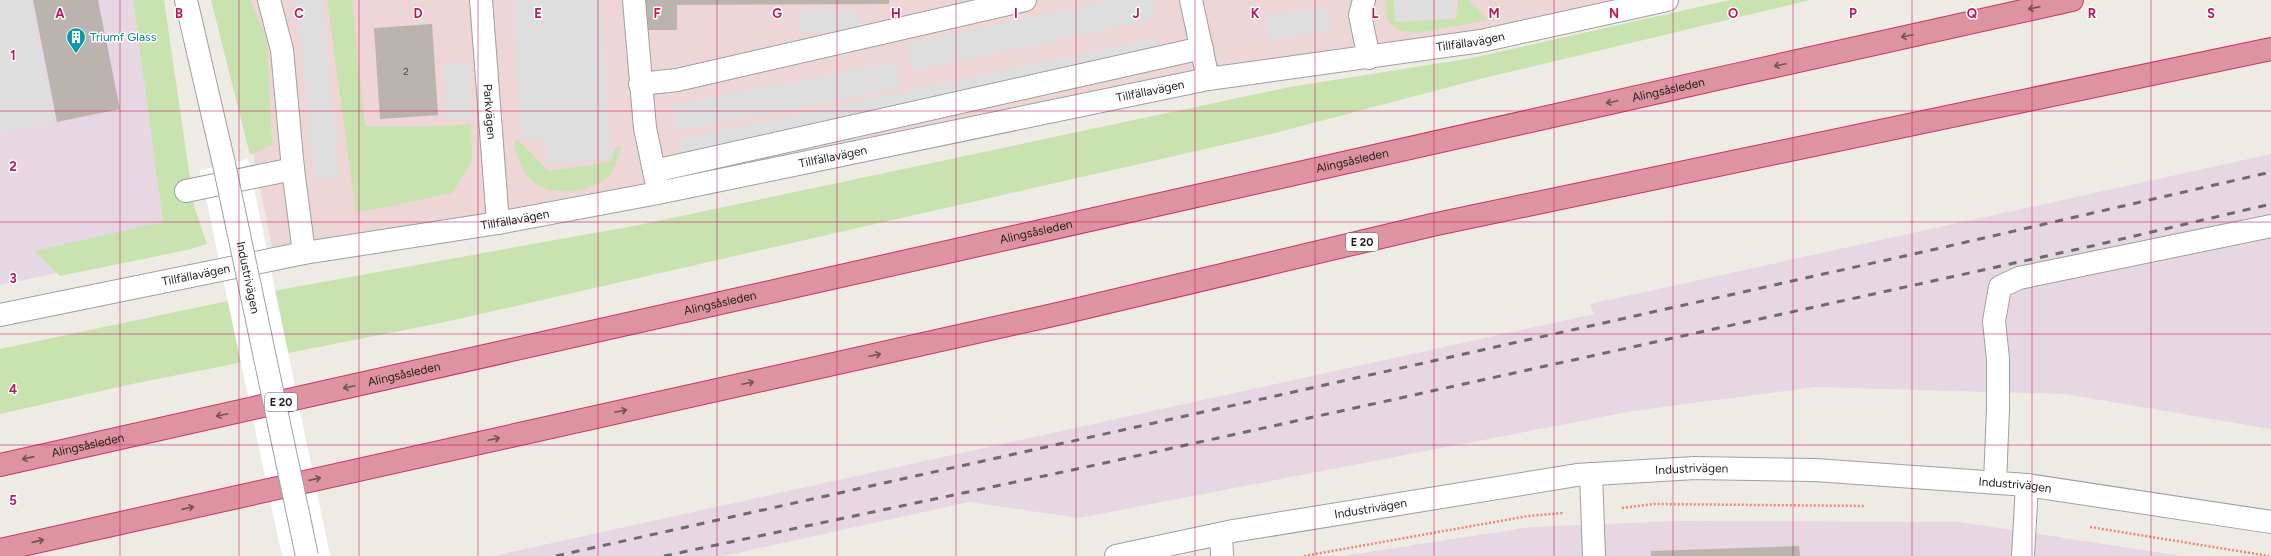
<svg xmlns="http://www.w3.org/2000/svg" width="2271" height="556" viewBox="0 0 2271 556" font-family="Figtree,sans-serif">
<style>
.commercial{fill:#edd6d5}
.industrial{fill:#e6d7e3}
.grass{fill:#c8e3af}
.parking{fill:#dedede}
.pier{fill:#fff}
.building{fill:#bbb4ae}
.lines{fill:none;stroke-linecap:round;stroke-linejoin:round}
.minor-casing{stroke:#9f9f9f;stroke-width:24}
.highway-casing{stroke:#c93466;stroke-width:24}
.path{stroke:#ed8476;stroke-width:2.5;stroke-dasharray:2 2;stroke-linecap:butt}
.minor{stroke:#fff;stroke-width:22}
.highway{stroke:#de93a0;stroke-width:22}
.rail{stroke:#6c6c6c;stroke-width:3;stroke-dasharray:8 8;stroke-linecap:butt}
.minor-bridge-casing{stroke:#9f9f9f;stroke-width:24;stroke-linecap:butt}
.minor-bridge{stroke:#fff;stroke-width:22}
.oneway{stroke:#745358}
.grid{fill:none;stroke:#c2185b;stroke-width:1;stroke-opacity:0.55}
.labels{text-anchor:middle;stroke-width:3;stroke-linejoin:round;paint-order:stroke}
.number-label{font-size:10px;fill:#454442}
.shield{fill:#fff;stroke:#626262;stroke-width:1}
.shield-label{font-size:11px;font-weight:bold;fill:#1e1e1e}
.culture-label{font-size:12px;fill:#0d838f;stroke:#fff;text-anchor:start}
.street-label{font-size:12px;fill:#1e1e1e;stroke:#fff}
.grid-label{font-size:13px;text-anchor:middle;font-weight:bold;fill:#c2185b;stroke:#fff;stroke-width:3;stroke-linejoin:round;paint-order:stroke}
</style>
<rect width="100%" height="100%" fill="#eeebe4"/>
<path class="commercial" d="M222 0H1617L1488 31 562 203 272 247Z"/>
<path class="industrial" d="M0 0H133L167 250 0 285Z
M2271 154V429L2065 394 1815 387 1633 411 1079 518 969 502 723 556H493L1594 314 1590 304Z
M1678 521 1960 522 2181 556H1343L1531 527Z"/>
<path class="grass" d="M133 0H164L194 206 207 244 187 250 60 276 34 251 163 222Z
M211 0H250L267 39 272 145 250 155Z
M327 0H352L365 126H434L471 124 472 159 453 193 356 213Z
M1386 0H1393L1396 22 1456 19 1458 0H1468L1488 20 1419 33 1402 31 1389 23 1384 5Z
M1730 0H1810L1476 80 1275 133 445 322 132 384 0 414V349L284 289 639 225 1290 87 1472 58Z
M517 139 548 171 611 162 615 148 622 146C618 154 616 167 611 174 595 193 547 198 530 179 521 169 517 155 514 143Z"/>
<path class="parking" d="M0 0H29L54 123 0 133Z
M297 0H322L339 177 314 180Z
M513 0H601L611 159 546 163 545 139 522 140Z
M1111 0H1153L1157 18 913 71 907 44Z
M1394 0H1453L1455 18 1395 21Z
M1329 7 1332 31 1268 40 1265 15Z
M800 10 860 11 859 32 799 31Z
M1156 38 1158 51 682 152 679 139Z
M895 62 901 88 677 131 672 105Z
M469 63 472 118 446 120 443 64Z"/>
<path class="pier" d="M248 159 330 556H282L200 170Z"/>
<path class="building" d="M33 0H98L120 109 57 122Z
M646 0H889V4L677 5V30H646Z
M432 24 438 115 380 119 374 28Z
M1799 546 1800 556H1651V551Z"/>
<g class="lines">
<defs>
<g id="minor">
<path d="M186 0 224 164"/>
<path d="M269 0 282 50 293 169 304 253"/>
<path id="s1" d="M481 0 498 223"/>
<path d="M634 0 645 128 657 185"/>
<path d="M1191 0 1208 79"/>
<path d="M1364 0 1360 15 1369 58"/>
<path d="M640 84 677 80 1025 0"/>
<path d="M654 171 1202 48"/>
<path d="M186 191 293 169"/>
<path id="s2" d="M0 315 304 253 498 223 658 193 1208 79 1481 41 1667 0"/>
<path d="M1591 474 1594 556"/>
<path d="M1995 482 1998 409V359L1994 321 2000 287 2019 278 2271 226"/>
<path d="M1221 534 1222 556"/>
<path id="s3" d="M1116 556 1233 531 1577 475 1695 468 1815 470 2027 485 2271 522"/>
<path d="M2023 556 2027 485"/>
</g>
<g id="highway">
<path id="s4" d="M0 465C691 310 1381 153 2072 0"/>
<path d="M0 550 1062 313 1432 225 2271 49"/>
</g>
</defs>
<use href="#minor" class="minor-casing"/>
<use href="#highway" class="highway-casing"/>
<path class="path" d="M1622 508 1654 504 1864 506
M2090 527 2269 556
M1304 556 1528 516 1563 513"/>
<use href="#minor" class="minor"/>
<use href="#highway" class="highway"/>
<path class="rail" d="M556 556 1936 249 2271 172
M664 556 1077 469 2092 246 2271 204"/>
<defs>
<g id="minor-bridge">
<path id="s5" d="M224 164 307 556"/>
</g>
</defs>
<use href="#minor-bridge" class="minor-bridge-casing"/>
<use href="#minor-bridge" class="minor-bridge"/>
</g>
<defs><path id="oneway-shaft" d="M-6 0H5M1.5-3L5.5 0L1.5 3" fill="none" stroke-width="1.6" stroke-linecap="round" stroke-linejoin="round"/></defs>
<g class="oneway">
<use href="#oneway-shaft" transform="translate(2034 8) rotate(168)"/>
<use href="#oneway-shaft" transform="translate(1907 36) rotate(168)"/>
<use href="#oneway-shaft" transform="translate(1780 65) rotate(168)"/>
<use href="#oneway-shaft" transform="translate(1612 102) rotate(168)"/>
<use href="#oneway-shaft" transform="translate(875 355) rotate(-12)"/>
<use href="#oneway-shaft" transform="translate(748 383) rotate(-12)"/>
<use href="#oneway-shaft" transform="translate(349 387) rotate(168)"/>
<use href="#oneway-shaft" transform="translate(621 411) rotate(-12)"/>
<use href="#oneway-shaft" transform="translate(222 415) rotate(168)"/>
<use href="#oneway-shaft" transform="translate(494 439) rotate(-12)"/>
<use href="#oneway-shaft" transform="translate(28 458) rotate(167)"/>
<use href="#oneway-shaft" transform="translate(315 479) rotate(-13)"/>
<use href="#oneway-shaft" transform="translate(188 508) rotate(-13)"/>
<use href="#oneway-shaft" transform="translate(38 541) rotate(-13)"/>
</g>
<path class="grid" d="M120 0V556M239 0V556M359 0V556M478 0V556M598 0V556M717 0V556M837 0V556M956 0V556M1076 0V556M1195 0V556M1315 0V556M1434 0V556M1554 0V556M1673 0V556M1793 0V556M1912 0V556M2032 0V556M2151 0V556M0 111H2271M0 222H2271M0 334H2271M0 445H2271"/>
<defs>
<symbol id="building-pin" viewBox="-11 -11 22 30"><path d="M0 17L-7.5 6A9.5 9.5 0 1 1 7.5 6Z" fill="#0f9aa8" stroke="#fff"/><path d="M-4-6H4V6H1V3H-1V6H-4ZM-2.5-4.3h1.7v1.8h-1.7ZM.8-4.3h1.7v1.8H.8ZM-2.5-1h1.7V.8h-1.7ZM.8-1h1.7V.8H.8Z" fill="#fff"/></symbol>
</defs>
<g fill-rule="evenodd">
<use href="#building-pin" x="65" y="26" width="22" height="30"/>
</g>
<g class="labels">
<g class="number-label">
<text x="406" y="75">2</text>
</g>
<g class="shield">
<rect x="1346" y="233" width="32" height="18" rx="3"/>
<rect x="265" y="393" width="32" height="18" rx="3"/>
</g>
<g class="shield-label">
<text x="1362" y="246">E 20</text>
<text x="281" y="406">E 20</text>
</g>
<g class="culture-label">
<text x="90" y="41">Triumf Glass</text>
</g>
<g class="street-label">
<text dy="4" stroke="none"><textPath href="#s2" startOffset="1496">Tillfällavägen</textPath></text>
<text dy="4" stroke="none"><textPath href="#s4" startOffset="1710">Alingsåsleden</textPath></text>
<text dy="4" stroke="none"><textPath href="#s2" startOffset="1172">Tillfällavägen</textPath></text>
<text dy="4" stroke="none"><textPath href="#s1" startOffset="112">Parkvägen</textPath></text>
<text dy="4" stroke="none"><textPath href="#s2" startOffset="848">Tillfällavägen</textPath></text>
<text dy="4" stroke="none"><textPath href="#s4" startOffset="1386">Alingsåsleden</textPath></text>
<text dy="4" stroke="none"><textPath href="#s2" startOffset="524">Tillfällavägen</textPath></text>
<text dy="4" stroke="none"><textPath href="#s4" startOffset="1062">Alingsåsleden</textPath></text>
<text dy="4" stroke="none"><textPath href="#s2" startOffset="200">Tillfällavägen</textPath></text>
<text dy="4" stroke="none"><textPath href="#s5" startOffset="116">Industrivägen</textPath></text>
<text dy="4" stroke="none"><textPath href="#s4" startOffset="738">Alingsåsleden</textPath></text>
<text dy="4" stroke="none"><textPath href="#s4" startOffset="414">Alingsåsleden</textPath></text>
<text dy="4" stroke="none"><textPath href="#s4" startOffset="90">Alingsåsleden</textPath></text>
<text dy="4" stroke="none"><textPath href="#s3" startOffset="583">Industrivägen</textPath></text>
<text dy="4" stroke="none"><textPath href="#s3" startOffset="907">Industrivägen</textPath></text>
<text dy="4" stroke="none"><textPath href="#s3" startOffset="259">Industrivägen</textPath></text>
</g>
</g>
<g class="grid-label">
<text x="60" y="18">A</text>
<text x="179" y="18">B</text>
<text x="299" y="18">C</text>
<text x="418" y="18">D</text>
<text x="538" y="18">E</text>
<text x="657" y="18">F</text>
<text x="777" y="18">G</text>
<text x="896" y="18">H</text>
<text x="1016" y="18">I</text>
<text x="1136" y="18">J</text>
<text x="1255" y="18">K</text>
<text x="1375" y="18">L</text>
<text x="1494" y="18">M</text>
<text x="1614" y="18">N</text>
<text x="1733" y="18">O</text>
<text x="1853" y="18">P</text>
<text x="1972" y="18">Q</text>
<text x="2092" y="18">R</text>
<text x="2211" y="18">S</text>
<text x="13" y="60">1</text>
<text x="13" y="171">2</text>
<text x="13" y="283">3</text>
<text x="13" y="394">4</text>
<text x="13" y="505">5</text>
</g>
</svg>
